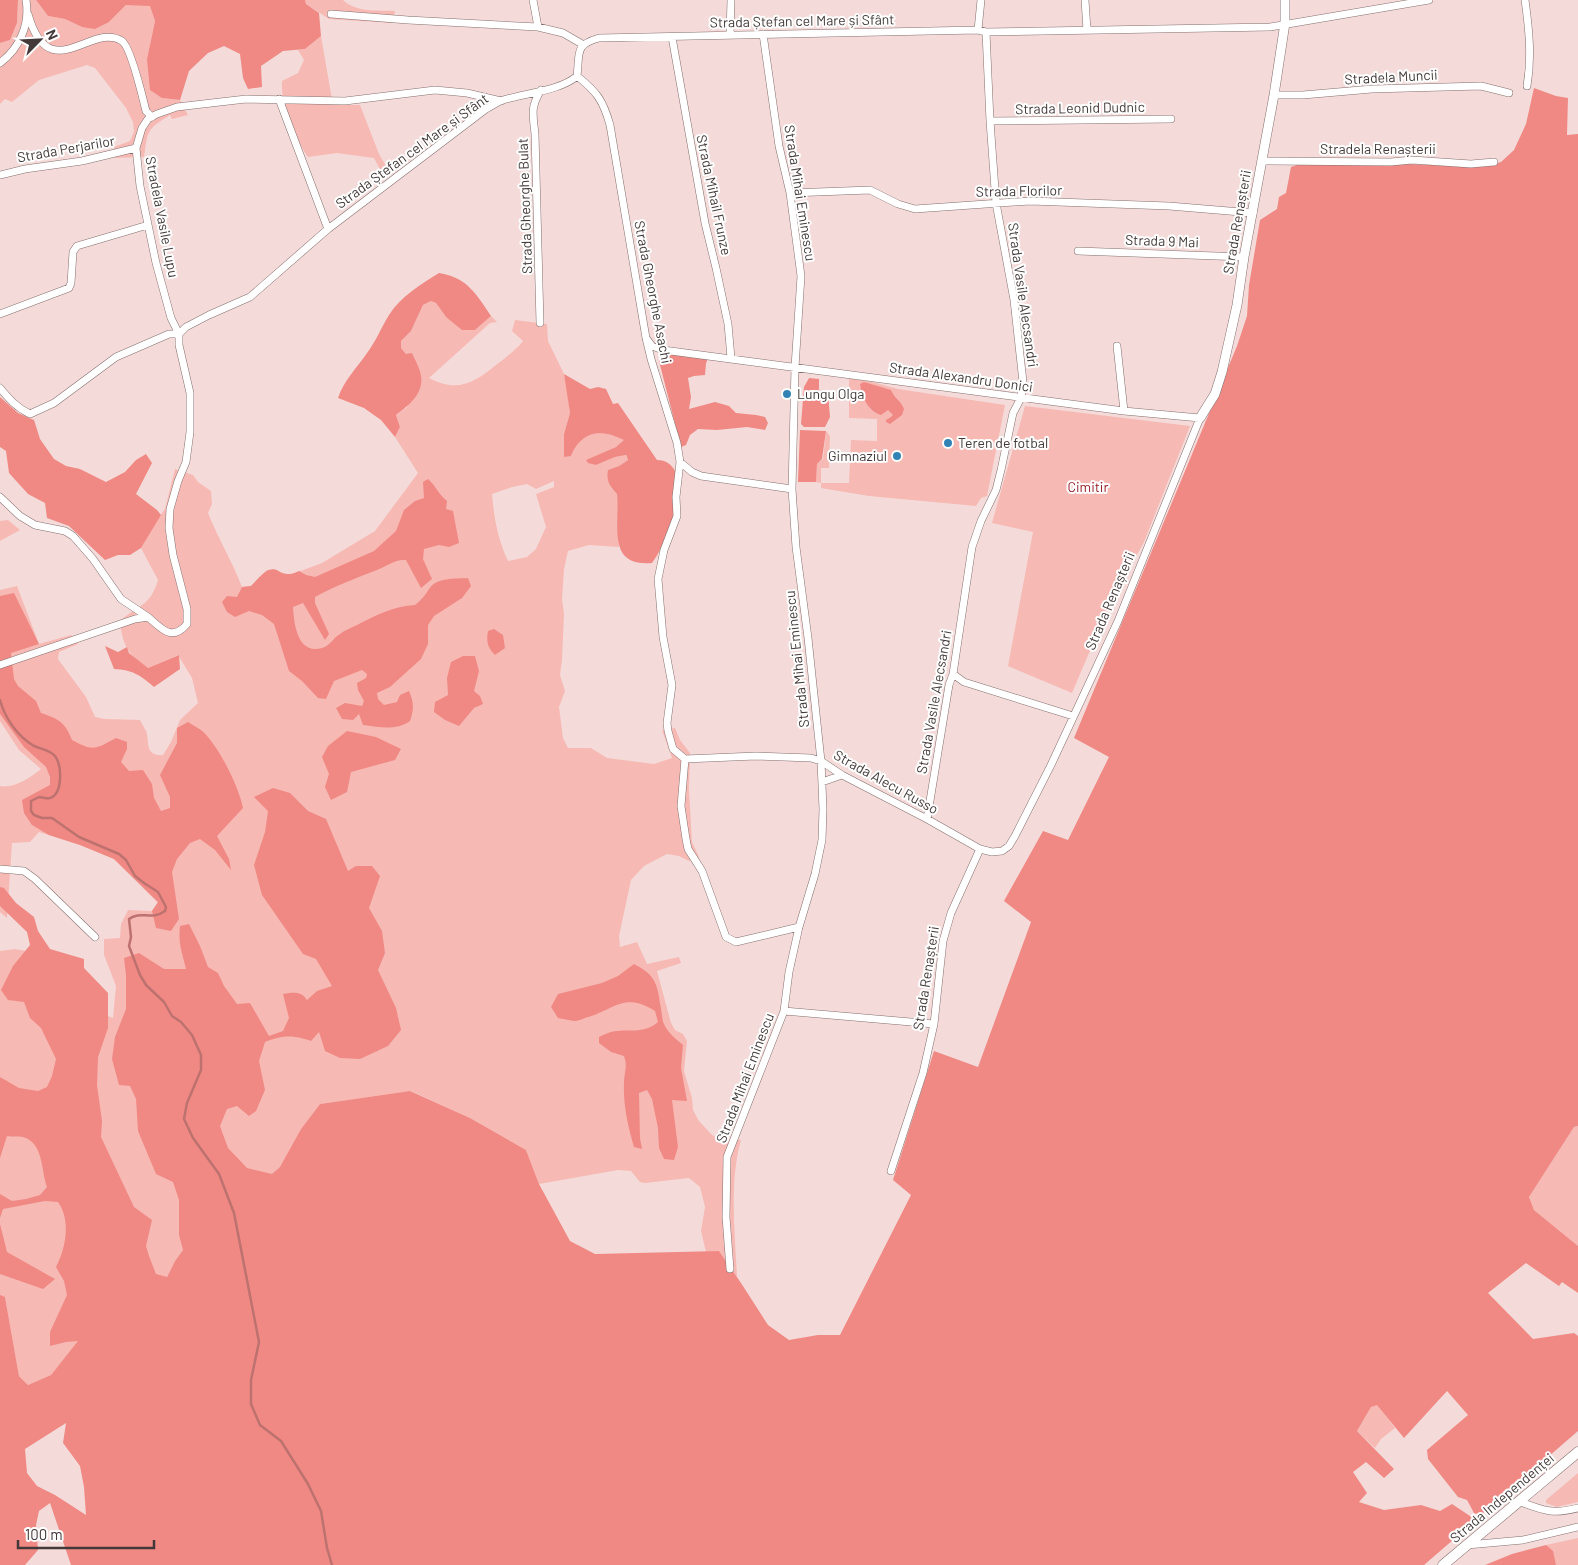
<svg xmlns="http://www.w3.org/2000/svg" width="1578" height="1565" viewBox="0 0 1578 1565" font-family="Barlow,sans-serif">
<style>
.green{fill:#f7b9b4;fill-rule:evenodd}
.forest{fill:#f08984;fill-rule:evenodd}
.lines{fill:none;stroke-linecap:round;stroke-linejoin:round}
.stream{stroke:#be726f;stroke-width:2.5}
.minor-casing{stroke:#856f6e;stroke-width:8}
.tertiary-casing{stroke:#856f6e;stroke-width:10}
.secondary-casing{stroke:#856f6e;stroke-width:11}
.minor{stroke:#fff;stroke-width:7}
.tertiary{stroke:#fff;stroke-width:9}
.secondary{stroke:#fff;stroke-width:10}
.poi-dot{fill:#3283b4;stroke:#fff;stroke-width:2}
.labels{text-anchor:middle;stroke-width:4;stroke-linejoin:round;paint-order:stroke}
.street-label{font-size:14px;fill:#433938;stroke:#fff}
.poi-label{font-size:14px;fill:#433938;stroke:#fff;text-anchor:start}
.park-label{font-size:14px;fill:#991e26;stroke:#fff}
</style>
<rect width="100%" height="100%" fill="#f4dbd9"/>
<path class="green" d="M18 0H36L48 16 65 19 82 27 109 22 126 5H150L155 21 147 59 162 98 180 100 188 115 172 119 170 115C146 130 148 130 144 157L115 158 114 147 130 141 134 132 133 122 126 108 95 68 87 65 39 80 12 102 5 99 0 104V43L10 40 17 23Z
M305 0H343C357 13 377 10 395 11L393 23 329 19 306 4Z
M321 36 333 105H360L379 154 390 173 384 177 374 158 337 153 308 157C295 138 280 104 282 81L298 73 304 60 298 50 305 49Z
M431 301 436 303 446 317 475 330 491 316 497 322 490 323 429 378C457 393 474 383 496 365 506 357 515 351 523 341L512 331 515 320 547 324 548 341 564 374 568 396 570 413 564 434 571 456C581 430 602 429 625 440L616 447 587 460 596 465 615 457 625 455 628 460 619 466 608 470 611 488 617 494C619 512 617 529 619 547L589 545 568 551 564 569 562 600 564 613 562 660 560 675 565 691 559 707 563 738 568 748H591L607 758 654 764 672 758 662 730 675 728 680 740 690 753 689 790 692 842 699 857 689 861 679 856 667 854 644 866 631 880 619 936 620 947 637 942 647 964 679 957 681 963 657 971 671 1023 675 1030 683 1034 687 1041 684 1071 692 1098 693 1110 699 1121 712 1135 727 1143 731 1138 741 1140C729 1182 735 1233 737 1277L719 1251 706 1252 701 1231 705 1207 700 1187 689 1178 645 1183 640 1182 631 1171 618 1170 539 1184 526 1150 470 1118 411 1091 320 1104 301 1129 281 1167 183 1250 175 1261 167 1277 79 1341 51 1375 28 1385 19 1376 5 1297H0V951L15 949 26 951 74 1003 113 1018 116 986 104 955V939L120 938 121 924 128 910 152 911 158 903 114 859 80 845 39 832 30 842 12 843 7 918 0 912V786C14 789 31 777 41 769L19 750 0 721V590L17 586 39 644 71 635 78 644 59 652 58 659 86 697 95 717 105 719 140 720C142 724 144 727 146 731 150 742 144 756 163 755L171 742 180 720 198 703 192 678 178 655 148 668C128 655 122 644 120 621 139 604 150 607 158 580L141 548 156 521 165 509 175 469 193 475 198 482 211 491 212 504 208 513C218 538 232 561 242 587L251 586 267 570 275 569 283 574 290 575 322 563 375 531 418 473 395 437 400 427 396 415 407 407 406 354 401 348V341L411 331 423 305ZM554 481V487L536 494 546 527 536 549 527 557 508 561C498 540 494 518 492 494L512 487 527 484 536 489Z
M849 378 872 382 898 389 1005 405 987 496 981 498 976 506 869 496 821 488V483L816 482 817 464 823 459 826 431 830 436 829 468H821V483H849L851 440 877 441V419L849 418Z
M1025 406 1190 426 1144 542 1109 606 1072 693 1008 666 1033 532 992 523Z
M8 520 20 530 0 541V521Z
M1578 1126V1246L1534 1210 1529 1197 1574 1127Z
M1377 1404 1395 1428 1381 1439 1375 1448 1357 1431 1371 1407Z
M1578 1473V1502L1557 1507 1546 1503V1500Z
M1578 1538V1565H1556L1546 1545Z"/>
<path class="forest" d="M0 0H18L17 23 10 40 0 43Z
M36 0H305L306 4 319 13 321 36 305 49 283 51 261 66 262 87 248 89 243 78 240 54 224 46 208 53 189 71 180 100 162 98 150 90 147 59 155 21 150 6 126 5 109 22 95 29 82 27 65 19 48 16Z
M1534 88 1556 96 1568 98 1567 135 1578 134V1126L1574 1127 1529 1197 1534 1210 1578 1246V1293L1562 1282 1559 1286 1526 1263 1488 1293 1533 1339 1574 1333 1578 1336V1431L1481 1515 1474 1513 1467 1500 1458 1497 1428 1459 1427 1450 1468 1415 1447 1391 1404 1438 1377 1405 1371 1407 1357 1431 1394 1469 1384 1478 1366 1462 1353 1472 1367 1493 1359 1502 1384 1510 1421 1505 1440 1511 1452 1504 1476 1520 1424 1565H71L50 1503 39 1511 36 1525 38 1550 25 1565H0V1295L5 1297 19 1376 28 1385 51 1375 78 1341 66 1342 50 1346V1332L67 1295 64 1281 56 1267C66 1248 71 1220 58 1202L45 1201 3 1209 0 1218V1194L12 1201 26 1199 40 1195 47 1187C41 1171 44 1143 23 1137 18 1136 12 1137 7 1136L0 1158V1077L19 1088 38 1091 47 1087 52 1076 56 1059 41 1028 30 1018 24 1002 8 1000 1 990 13 966 30 945 27 932 0 906V887L4 888 16 903 34 917 38 931 50 949 84 959V968L108 993V1028L98 1057 97 1085 102 1121 101 1137 134 1207 152 1220 146 1246 149 1256 156 1274 167 1277 175 1261 183 1250 179 1235V1200L173 1182 156 1174 138 1131 136 1099 130 1086 119 1085 112 1059 115 1037 126 1009V975L124 958 139 953 164 969H186C182 952 178 944 180 926L189 924 200 946 208 967 218 973 224 986 237 1004 250 1003 269 1036 283 1031 289 1018 283 994C292 992 302 991 307 1000L317 991 332 986 316 959 303 954 262 895 254 865 265 832 268 811 254 797 273 788 290 793 308 811 326 819 348 871 356 866H372L380 876 369 908 382 931 385 953 378 970 396 1008 401 1030 388 1046 360 1059 340 1058 325 1051 319 1032 311 1041C292 1035 284 1035 265 1042L259 1061 265 1090 256 1111 249 1116 237 1106 227 1109 220 1126 228 1148 247 1168 272 1174 280 1167 301 1129 320 1104 410 1091 470 1118 526 1150 539 1184 570 1241 595 1254 719 1251 741 1283 768 1325 789 1340 818 1335H840L911 1195 893 1180 934 1051 978 1067 1031 922 1004 901 1043 831 1068 840 1109 757 1074 738 1237 346 1247 316 1249 285 1260 220 1277 209 1279 197 1286 193 1291 167 1297 165 1407 164 1483 167 1501 162 1514 150 1526 124ZM66 1423 63 1443 80 1466 84 1487 86 1515 55 1495 37 1486 27 1473 25 1449Z
M439 273C467 277 477 295 491 316L475 330H462L446 317 436 303 431 301 423 305 411 331 401 341V348L406 354 412 353C415 360 420 368 421 376 424 394 408 406 396 415L400 427 395 437 381 420 364 408 338 398C344 380 357 368 367 353 376 341 381 328 389 315 400 297 421 284 439 273Z
M667 353 708 359 706 363 705 375 694 376 688 378 691 397 689 409 715 402 729 406 736 413 756 415 765 417 768 423 765 430 747 427 717 430 698 429 690 435 686 445 681 447 659 361 660 357Z
M564 374 590 389 598 387 606 389 613 404 618 403 657 460C666 460 672 464 676 473 675 486 676 499 674 513 672 527 661 551 652 563 606 567 620 525 617 494 610 487 606 481 608 470L619 466 628 460 626 455 615 457 596 465 588 463 586 460 616 447 624 440C601 428 581 431 571 456L564 457V434L570 413Z
M809 378 819 379V389L818 392 819 395 828 393 830 417 825 427H804L801 424 804 387Z
M864 382 891 390C894 398 901 401 904 409L902 415 890 424 886 422V420L891 417 893 415 888 410 881 415C868 411 862 397 860 384Z
M0 397 18 413 34 420 40 439 54 459 66 466 80 469 106 482 125 472 136 460 146 454 152 463 136 494 157 510 161 515 141 548 130 555H118L105 560 69 526 47 518 45 503 28 494 9 473 6 451 0 447Z
M800 430 826 431 822 459 817 464 816 482H798Z
M428 479C436 486 439 495 447 501L446 509 453 511 459 543 449 547 439 545 424 549 423 559 432 579 421 588 406 560C395 559 387 566 377 570 356 578 335 586 315 597V603L329 634 325 640 303 603 293 607C294 623 297 655 322 648 330 646 333 638 340 634 345 630 351 628 357 625 377 615 393 606 415 605 421 600 425 596 429 589 437 577 455 579 468 578L471 586 462 598 434 616 428 625V644L421 659 390 687 377 693 378 699 384 705 397 702 400 695 409 691C414 702 414 710 410 721 396 731 379 727 363 725L359 714 353 720 342 719 336 708 345 703 362 706 364 701 358 690 357 683 366 678 367 674 362 670 334 681 326 699 318 698 302 681 289 671 274 624 262 615 249 611 235 617 227 612 222 602 227 596 237 597 242 587 251 586C256 581 263 572 269 570 280 566 280 580 299 571L306 575 315 577 374 551 396 531 404 510 415 501 424 498 423 482Z
M14 593 39 644 11 653 14 679 18 686 36 701 41 713C59 719 65 722 72 740 94 752 95 749 116 738L127 742V749L121 762 129 771 143 770 152 784 154 798 161 811 170 808V797L160 775 177 743V728L188 722C192 725 197 727 201 730 218 744 239 787 243 808L217 836 229 859 231 870 215 850 200 839 190 843 177 859 172 872 179 919 171 931 156 928 152 911 158 902 114 859 80 845 49 835 32 825 24 813 22 800 50 785V777L46 767 24 747 0 714V596Z
M494 629 503 635 505 648 495 655C488 648 486 642 488 631Z
M105 646 118 652 127 647 129 653 148 668 179 655 180 669 154 687C140 675 133 670 114 669Z
M463 656H475L479 671 474 691 480 696 483 704 474 708 459 726 445 720 434 712 435 702 448 695 447 678 451 662Z
M347 731 376 737 401 749 395 760 351 772 347 792 331 800 325 787 329 774 322 757 328 746Z
M634 964C657 976 657 984 661 1009 662 1014 662 1020 664 1024 668 1033 676 1039 683 1045L681 1068 687 1101 672 1100 678 1147 674 1160 664 1159 659 1148 658 1128 652 1099 647 1090 639 1093 640 1138 642 1149 634 1147C628 1126 623 1105 624 1083 624 1072 628 1067 624 1056L611 1052 599 1043V1037C603 1035 607 1033 611 1032 628 1028 643 1035 658 1022L655 1011C624 991 614 1010 585 1018 582 1019 578 1021 574 1021 569 1020 563 1019 558 1018L551 1007 558 994 602 983 618 976Z
M0 1224 7 1252 55 1279 43 1289 0 1274Z
M1546 1545 1553 1551 1556 1565H1485L1512 1554Z"/>
<g class="lines">
<path class="stream" d="M0 700C5 718 17 736 34 746 41 749 50 750 55 756 62 765 63 794 50 798 46 799 43 797 39 797L31 801V811L34 815 42 818H52L79 837 119 854 126 860 135 876 144 883 158 892 166 907 165 911C151 921 141 910 129 919L131 937 129 946 140 975 146 985 164 1002 172 1016 181 1022 192 1035 201 1055V1070L187 1103 184 1119 193 1138 219 1174 234 1213 259 1342 251 1380V1404L260 1425 281 1441 308 1484 321 1511 327 1548 332 1565"/>
<defs>
<path id="minor" d="M533 0 538 27
M1085 0 1087 30
M1525 0C1529 29 1532 57 1527 86
M28 14C49 89 92 21 122 41 131 47 143 99 146 111L152 117
M331 14 408 20 538 27 563 33 582 44
M978 30 981 0
M730 34 731 0
M672 37 705 223 716 268 728 324 731 358
M0 63C20 48 30 24 26 0
M577 76C597 92 603 100 610 125L646 338 651 359 677 443 680 462 676 497 677 516 664 550 658 579 663 637 672 685 667 723 668 731 673 749 685 759 681 806 686 839 688 849 702 871 726 937 736 942 799 927
M1274 95H1303L1372 89 1481 86 1509 93
M279 99 328 229
M990 121 1171 119
M1262 161 1391 162 1412 160 1471 164 1494 162
M0 175 25 169 82 161 136 148
M790 193 870 190 898 204 915 209 1030 201 1169 206 1253 213
M1078 251 1244 257
M0 314 69 288 71 283 73 252 77 246 148 225
M540 323 535 134C533 114 530 108 541 90
M179 334 171 318 156 263 140 186 136 148 142 128 148 119 157 114 177 107 246 99 345 101 435 90 467 93 501 101
M646 338 652 346 663 350 1124 411 1200 418 1118 621 1051 765 1015 836 1009 846 1002 851 992 852 980 849 927 819 842 775 821 761 811 758 756 756 685 759
M1117 346 1124 411
M0 388C9 399 17 408 30 414L54 403 116 357 169 334H179
M680 462 692 472 701 476 792 489
M0 497 20 516 35 525 65 531 73 536 93 559 121 599 148 617
M0 665 135 619 148 617C162 629 172 642 187 624V609L173 555 169 528 170 509 178 481 186 462 190 432V393L179 345V334L186 327 209 315 250 297 328 229 486 109C492 106 497 102 503 100 525 93 560 91 577 76 580 53 574 45 599 38L978 30 986 32 1270 27 1429 0
M953 674 964 682 1073 716
M822 782 842 775
M927 819 949 685 953 674 972 547 981 521 996 490 1001 470 1013 413 1021 398 1023 382 1014 300 996 203 990 121 986 32
M0 869 24 871 35 879 95 937
M784 1011 934 1024
M891 1171 923 1073 934 1024 943 941 951 913 980 849
M730 1269 726 1217 727 1157 784 1011 789 972 799 927 815 874 822 840 823 809 821 761 808 638 796 547 792 489 795 367 801 276 790 193 779 146 763 34
M1518 1501C1542 1510 1552 1515 1578 1508
M1467 1545 1523 1540 1578 1527"/>
<path id="tertiary" d="M1200 418 1215 394 1222 372 1237 305 1244 257 1274 95 1285 23V0"/>
<path id="secondary" d="M1443 1565 1578 1452"/>
</defs>
<use href="#minor" class="minor-casing"/>
<use href="#tertiary" class="tertiary-casing"/>
<use href="#secondary" class="secondary-casing"/>
<use href="#minor" class="minor"/>
<use href="#tertiary" class="tertiary"/>
<use href="#secondary" class="secondary"/>
</g>
<g class="poi-dot">
<circle cx="787" cy="394" r="5"/>
<circle cx="948" cy="443" r="5"/>
<circle cx="897" cy="456" r="5"/>
</g>
<g class="labels">
<g class="street-label">
<text transform="translate(802 21) rotate(-1)" y="5">Strada Ștefan cel Mare și Sfânt</text>
<text transform="translate(1391 77) rotate(-3)" y="5">Stradela Muncii</text>
<text transform="translate(1080 108) rotate(-1)" y="5">Strada Leonid Dudnic</text>
<text transform="translate(66 149) rotate(-10)" y="5">Strada Perjarilor</text>
<text x="1378" y="154">Stradela Renașterii</text>
<text transform="translate(412 151) rotate(-36)" y="5">Strada Ștefan cel Mare și Sfânt</text>
<text transform="translate(1019 191) rotate(-1)" y="5">Strada Florilor</text>
<text transform="translate(800 193) rotate(81)" y="5">Strada Mihai Eminescu</text>
<text transform="translate(714 195) rotate(78)" y="5">Strada Mihail Frunze</text>
<text transform="translate(525 206) rotate(-92)" y="5">Strada Gheorghe Bulat</text>
<text transform="translate(162 217) rotate(79)" y="5">Stradela Vasile Lupu</text>
<text transform="translate(1237 222) rotate(-80)" y="5">Strada Renașterii</text>
<text transform="translate(1162 241) rotate(2)" y="5">Strada 9 Mai</text>
<text transform="translate(653 292) rotate(79)" y="5">Strada Gheorghe Asachi</text>
<text transform="translate(1023 295) rotate(82)" y="5">Strada Vasile Alecsandri</text>
<text transform="translate(961 377) rotate(8)" y="5">Strada Alexandru Donici</text>
<text transform="translate(1110 601) rotate(-67)" y="5">Strada Renașterii</text>
<text transform="translate(797 659) rotate(-96)" y="5">Strada Mihai Eminescu</text>
<text transform="translate(934 702) rotate(-80)" y="5">Strada Vasile Alecsandri</text>
<text transform="translate(886 782) rotate(29)" y="5">Strada Alecu Russo</text>
<text transform="translate(926 978) rotate(-81)" y="5">Strada Renașterii</text>
<text transform="translate(745 1078) rotate(-69)" y="5">Strada Mihai Eminescu</text>
<text transform="translate(1502 1498) rotate(-40)" y="5">Strada Independenței</text>
</g>
<g class="poi-label">
<text x="797" y="399">Lungu Olga</text>
<text x="958" y="448">Teren de fotbal</text>
<text x="887" y="461" text-anchor="end">Gimnaziul</text>
</g>
<g class="park-label">
<text x="1088" y="492">Cimitir</text>
</g>
</g>
<g transform="translate(40 40) rotate(66)" stroke="#ffffff" stroke-width="4" paint-order="stroke">
<path d="M0-4L9 19L0 12L-9 19Z" fill="#433938"/>
<text y="-8" font-size="14" font-weight="bold" text-anchor="middle" fill="#433938">N</text>
</g>
<path d="M18 1540v8h136v-8" fill="none" stroke="#433938" stroke-width="2.5"/>
<text x="25" y="1540" font-size="15" fill="#433938" stroke="#ffffff" stroke-width="4" paint-order="stroke">100 m</text>
</svg>
